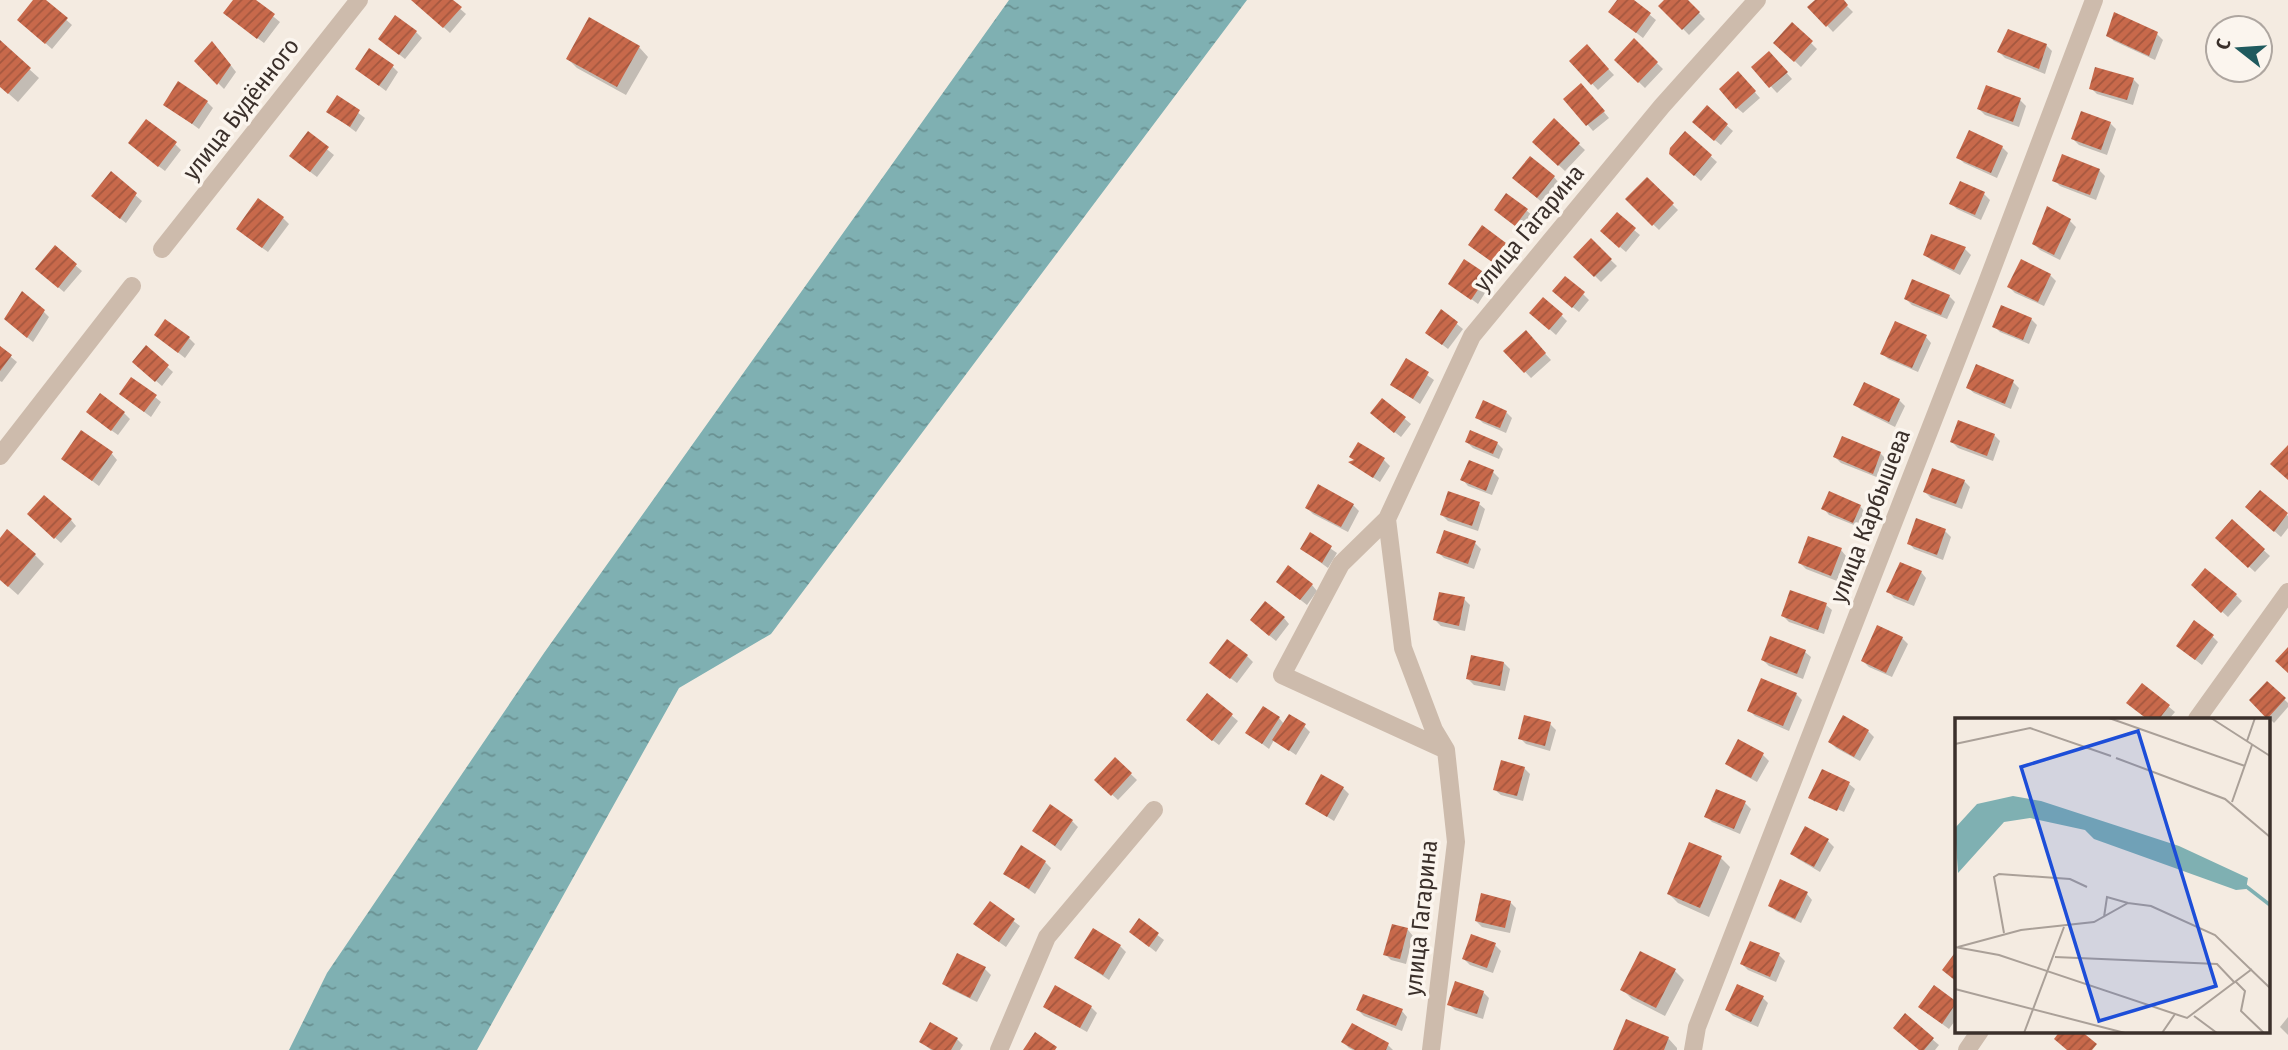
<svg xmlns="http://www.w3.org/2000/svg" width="2288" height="1050" viewBox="0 0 2288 1050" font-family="'Fira Sans Condensed',sans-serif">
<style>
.water{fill:url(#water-ripples)}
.shadow{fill:#0003}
.building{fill:url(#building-hatch)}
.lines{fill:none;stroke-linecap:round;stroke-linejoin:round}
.minor{stroke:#cdbbac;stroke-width:18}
.tertiary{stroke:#cdbbac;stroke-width:18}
.labels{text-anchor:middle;stroke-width:7;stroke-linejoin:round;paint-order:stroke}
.street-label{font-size:24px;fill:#3b302b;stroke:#fbf5ee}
.inset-river{fill:none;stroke:#7fb0b2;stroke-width:3.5}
.inset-road{fill:none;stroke:#aaa098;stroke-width:2}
.view{fill:#1d4ed8;fill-opacity:0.15;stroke:#1d4ed8;stroke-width:3.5}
.inset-edge{fill:none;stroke:#3b302b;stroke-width:3.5}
</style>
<defs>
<pattern id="water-ripples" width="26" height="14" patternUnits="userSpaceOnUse" patternTransform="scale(1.75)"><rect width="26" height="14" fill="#7fb0b2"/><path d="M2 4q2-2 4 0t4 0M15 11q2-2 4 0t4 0" fill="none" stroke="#699091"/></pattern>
<pattern id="building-hatch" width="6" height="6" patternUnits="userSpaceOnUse" patternTransform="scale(1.75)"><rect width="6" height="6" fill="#c8694b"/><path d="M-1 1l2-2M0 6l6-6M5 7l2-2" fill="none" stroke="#a4573f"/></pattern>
</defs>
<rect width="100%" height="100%" fill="#f4ebe1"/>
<path class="water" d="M1009 0H1247L771 634 679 688 477 1050H289L327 973 544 653Z"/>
<path class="shadow" d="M35 0H44L72 25 52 49 25 25Z
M235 0H253L280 22 264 43 232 19Z
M414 0H450L466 14 450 33Z
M1619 0H1632L1656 20 1643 38 1616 17Z
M1667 0H1686L1705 19 1689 35 1661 6Z
M1817 0H1841L1853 12 1833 32 1810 7Z
M1792 24 1817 49 1801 67 1775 42Z
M416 32 422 38 405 59 386 44Z
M2157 34 2163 40 2155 60 2114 41 2108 35Z
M1634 41 1663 69 1645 88 1616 60Z
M0 43 39 78 18 102 0 86Z
M2046 45 2052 51 2045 74 2005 58 1999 52Z
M639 47 648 57 626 95 577 68 568 59Z
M1587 47 1614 75 1598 90 1571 61Z
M218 49 236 72 224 89 196 61Z
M1774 59 1792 79 1777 93 1753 67Z
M392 66 398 72 386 91 357 69Z
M2133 79 2139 85 2133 105 2097 94 2091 88Z
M1744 80 1760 98 1743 113 1737 108Z
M1987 87 2020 100 2026 106 2019 127 1985 115 1979 109Z
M1587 92 1609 118 1593 131 1566 99Z
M337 97 365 118 356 132 328 111Z
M207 102 213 108 199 129 165 104Z
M1707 108 1733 131 1721 145 1700 128Z
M1554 121 1585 150 1565 171 1534 142Z
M2110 123 2116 129 2107 155 2079 145 2073 139Z
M1685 133 1717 162 1701 181 1677 159Z
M308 134 334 155 317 177 297 162Z
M175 144 181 150 165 171 136 149Z
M2002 147 2008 153 1997 178 1964 163 1958 157Z
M2099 170 2105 176 2096 200 2060 186 2054 180Z
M111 174 142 201 126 223 99 202Z
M1554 177 1559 183 1543 203 1520 184Z
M1647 179 1678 210 1659 230 1627 199Z
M1984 194 1990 200 1981 220 1957 209 1951 204Z
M2048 209 2070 221 2076 227 2060 260 2040 250 2034 244Z
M1527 211 1533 216 1522 231 1502 216Z
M283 218 289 224 268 252 244 235Z
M1634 230 1640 235 1626 252 1608 237Z
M1932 237 1965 249 1971 255 1960 275 1931 260 1925 254Z
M1591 241 1617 266 1601 282 1576 257Z
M1505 244 1511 250 1499 267 1476 250Z
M55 248 82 271 64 292 43 274Z
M2050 275 2056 281 2044 306 2015 293 2009 287Z
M1486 277 1492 282 1478 304 1450 283Z
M1583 294 1589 300 1579 312 1560 297Z
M1949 296 1955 302 1947 319 1912 305 1906 299Z
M43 311 49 317 33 342 12 325Z
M1442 312 1463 329 1448 349 1427 333Z
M1561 315 1567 321 1556 335 1538 319Z
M2031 319 2037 325 2029 344 2000 332 1994 326Z
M1526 333 1551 360 1531 378 1506 351Z
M156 335 189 338 195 344 185 358Z
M1926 337 1931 343 1918 372 1888 359 1882 353Z
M0 348 17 362 2 382 0 381Z
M146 348 173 372 162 386 140 367Z
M1406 360 1434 380 1420 404 1392 385Z
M1977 367 2013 382 2019 388 2011 409 1974 393 1968 388Z
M155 397 161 402 151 417 127 399Z
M1382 400 1411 424 1401 437 1378 419Z
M1899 400 1905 406 1895 427 1861 410 1855 404Z
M1506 412 1512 418 1506 433 1483 423 1477 417Z
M124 413 130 419 118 435 94 418Z
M1994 435 2000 441 1993 461 1958 448 1952 442Z
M1467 442 1497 443 1503 449 1499 459 1473 448Z
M1880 453 1886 459 1879 478 1841 463 1835 457Z
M112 454 117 460 99 486 63 459Z
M1384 460 1390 466 1380 482 1351 463Z
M1493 472 1499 478 1492 495 1468 486 1463 480Z
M1964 481 1970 487 1962 509 1931 498 1925 492Z
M2260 492 2288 516V528L2281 537 2254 513Z
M1479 504 1485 509 1478 531 1448 521 1442 515Z
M1353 505 1359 511 1348 532 1313 514 1307 508Z
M1860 506 1865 512 1859 527 1829 515 1824 509Z
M35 520H71L76 526 61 543Z
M2232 521 2270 556 2255 572 2218 538Z
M1945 531 1951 537 1943 560 1914 549 1909 543Z
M1311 535 1337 553 1328 568 1302 549Z
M0 540 35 555 44 564 18 595 0 579Z
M1475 543 1481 549 1474 569 1444 558 1438 552Z
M1841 550 1846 556 1837 581 1806 569 1800 563Z
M1921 572 1926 578 1914 606 1894 598 1889 592Z
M1312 585 1317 591 1307 605 1284 587Z
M2193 585 2236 595 2242 601 2228 617Z
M1464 599 1470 605 1465 631 1441 626 1435 620Z
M1826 605 1832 610 1824 634 1789 622 1783 616Z
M1284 618 1289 624 1276 641 1258 626Z
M2212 636 2218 642 2202 665 2184 651Z
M1902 638 1908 644 1892 677 1869 667 1863 661Z
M1805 652 1811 657 1803 679 1769 666 1763 660Z
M1247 656 1253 662 1237 683 1217 668Z
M1504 663 1510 669 1505 691 1474 685 1468 679Z
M2267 683 2288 703V707L2274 723 2251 700Z
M2143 685 2175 712 2169 719H2148L2134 709Z
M1796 694 1802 700 1789 731 1755 716 1749 710Z
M1207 695 1238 721 1219 745 1194 726Z
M1279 718 1284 724 1304 726 1310 732 1296 755 1274 740 1269 749 1248 733Z
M1550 724 1556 730 1550 751 1526 744 1520 738Z
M1868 731 1874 737 1860 761 1836 748 1830 742Z
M1763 755 1769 761 1757 782 1733 769 1728 763Z
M1115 759 1137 780 1118 800 1096 780Z
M1524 768 1530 774 1523 801 1501 795 1495 790Z
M1849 784 1855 789 1844 812 1815 799V802L1810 798Z
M1343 788 1349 794 1334 821 1307 804Z
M1745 803 1751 809 1740 834 1712 822 1706 816Z
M1072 821 1078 827 1061 851 1034 831Z
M1806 829 1828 841 1834 847 1820 872 1798 859 1792 854Z
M1721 858 1730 867 1709 917 1678 903 1669 894Z
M1045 862 1051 868 1035 894 1005 873Z
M1807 894 1812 900 1801 923 1776 911 1770 905Z
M1510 902 1516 908 1510 933 1482 927 1476 921Z
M990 903 1020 926 1006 947 982 930Z
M1139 921 1164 940 1156 952 1131 932Z
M1393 926 1408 930 1413 936 1406 964 1391 960 1385 954Z
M1495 945 1501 951 1493 973 1470 965 1464 959Z
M1120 946 1126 952 1109 980 1076 958Z
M1779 955 1785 961 1776 982 1748 970 1742 964Z
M985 969 991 975 977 1002 950 989 944 983Z
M1674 970 1684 980 1665 1016 1632 999 1622 989Z
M1934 987 1957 1004V1018L1949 1029 1926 1012Z
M1483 992 1489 998 1483 1019 1455 1010 1449 1004Z
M1763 998 1768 1003 1758 1027 1733 1016 1727 1010Z
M1045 1007H1091L1097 1013 1087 1032 1051 1012Z
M1358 1010 1402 1011 1407 1017 1402 1031 1364 1016Z
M1905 1016 1939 1045 1935 1050H1921Z
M2288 1017V1035L2280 1027Z
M1352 1025 1388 1045 1393 1050H1353L1349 1048 1343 1042Z
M1668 1038 1677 1048V1050H1615Z
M957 1039 963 1045 960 1050H931L921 1042Z"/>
<path class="building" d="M33 0H46L68 18 45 44 17 20Z
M233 0H256L275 14 257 39 223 13Z
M411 0H453L462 7 443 28Z
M1617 0H1634L1651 13 1636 33 1608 12Z
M1664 0H1688L1700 12 1682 30 1658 6Z
M1815 0H1844L1848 5 1826 27 1807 7Z
M2114 12 2158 32 2149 56 2106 36Z
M395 15 417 31 399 55 378 39Z
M589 17 640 46 617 87 566 59Z
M1792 22 1813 41 1794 62 1773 43Z
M2008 29 2047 44 2039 69 1997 52Z
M1634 38 1658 62 1638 83 1614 60Z
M0 40 31 68 8 94 0 87Z
M212 41 231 65 217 85 194 61Z
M1587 44 1609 69 1591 85 1569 61Z
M369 48 394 65 379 86 355 69Z
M1769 51 1788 72 1769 88 1751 67Z
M2095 67 2134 78 2127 100 2089 89Z
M1738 71 1756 91 1736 109 1719 89Z
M178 81 208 101 192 124 163 105Z
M1581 83 1605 111 1586 126 1563 99Z
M1986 85 2021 98 2013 122 1977 109Z
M337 95 360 110 350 127 326 112Z
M1707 105 1728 124 1714 141 1692 122Z
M2081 111 2111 122 2101 150 2071 139Z
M1554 118 1580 143 1558 166 1532 142Z
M146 119 177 142 158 167 128 143Z
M1969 130 2003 146 1991 173 1956 158Z
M308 131 329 147 310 172 289 156Z
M1685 131 1712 155 1694 176 1669 154 1670 148Z
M2062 154 2100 169 2090 195 2052 181Z
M1530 156 1555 176 1537 198 1512 178Z
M111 171 137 193 120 219 91 196Z
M1647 177 1674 203 1652 226 1625 199Z
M1960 181 1985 192 1975 215 1949 204Z
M1506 193 1528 209 1515 226 1494 210Z
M258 198 284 217 262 248 236 229Z
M2047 206 2071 219 2054 255 2032 244Z
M1617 212 1636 228 1619 248 1600 231Z
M1482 225 1506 243 1492 262 1468 245Z
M1931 234 1966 247 1954 270 1923 255Z
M1591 238 1612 259 1594 277 1573 257Z
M55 245 77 264 58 288 35 269Z
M1464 259 1488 275 1471 300 1448 284Z
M2021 259 2051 274 2038 302 2007 287Z
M1565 276 1585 292 1572 308 1552 291Z
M1912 279 1950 295 1941 315 1904 299Z
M22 291 45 310 27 338 4 319Z
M1543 297 1563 314 1549 330 1529 313Z
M2001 305 2032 318 2023 340 1992 327Z
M1441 309 1458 322 1442 345 1425 333Z
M165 319 190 337 178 353 154 335Z
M1895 321 1927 335 1912 368 1880 354Z
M1526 330 1546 353 1524 373 1503 351Z
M146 345 169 365 155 382 132 362Z
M0 346 12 355 0 371Z
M1406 358 1429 372 1413 399 1390 385Z
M1976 364 2014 380 2005 404 1966 388Z
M131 377 157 395 144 412 119 394Z
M1864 382 1900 399 1889 422 1853 405Z
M100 393 125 412 111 431 86 412Z
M1382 398 1406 417 1394 433 1370 413Z
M1483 400 1507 411 1500 428 1475 418Z
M1958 420 1995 434 1987 456 1950 442Z
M81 430 113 452 92 481 61 459Z
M1470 430 1498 442 1493 454 1465 442Z
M1842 436 1881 452 1873 474 1833 457Z
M1358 442 1385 458 1373 478 1348 462 1354 460 1349 457Z
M2288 445V480L2270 464Z
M1469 460 1494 470 1486 491 1460 480Z
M1932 468 1965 480 1956 504 1923 492Z
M1318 484 1354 504 1341 527 1305 508Z
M2260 490 2288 513 2274 532 2245 507Z
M1448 491 1480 502 1472 526 1440 515Z
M1829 491 1861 505 1853 523 1821 509Z
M44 495 72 519 54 539 27 514Z
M1916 518 1946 529 1937 555 1907 544Z
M2232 519 2265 549 2248 568 2215 538Z
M7 529 36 554 8 587 0 580V538Z
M1444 530 1476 541 1468 564 1436 553Z
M1310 532 1332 546 1322 563 1300 549Z
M1808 536 1842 548 1831 576 1798 563Z
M1900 562 1922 571 1908 601 1886 592Z
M1288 565 1313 584 1300 600 1276 582Z
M2205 568 2237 594 2221 613 2191 585Z
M1790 590 1827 603 1818 630 1781 616Z
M1439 592 1465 597 1459 626 1433 620Z
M1265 601 1285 617 1269 636 1250 620Z
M2194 620 2214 635 2195 660 2176 646Z
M1877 625 1903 637 1886 673 1861 661Z
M1770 636 1806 650 1797 674 1761 660Z
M1227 639 1248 655 1230 679 1209 663Z
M2288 647V673L2275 661Z
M1471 655 1504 662 1500 686 1466 679Z
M1761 678 1797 693 1783 726 1747 711Z
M2267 681 2286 698 2267 719 2249 700Z
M2142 683 2170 705 2159 719H2147L2126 703Z
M1207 693 1233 714 1212 741 1186 720Z
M1263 706 1280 717 1262 744 1245 733Z
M1289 714 1306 724 1289 751 1272 740Z
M1524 715 1551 722 1545 746 1518 739Z
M1843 715 1869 730 1854 757 1828 742Z
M1738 739 1764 753 1751 778 1725 764Z
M1115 757 1132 773 1111 796 1094 780Z
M1501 760 1525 767 1517 796 1493 790Z
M1822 769 1850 782 1837 811 1808 798Z
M1321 774 1344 787 1327 817 1305 804Z
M1716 789 1746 801 1734 829 1704 817Z
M1050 804 1073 820 1055 846 1032 831Z
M1805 826 1829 839 1814 867 1790 854Z
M1689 842 1722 856 1700 908 1667 894Z
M1021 845 1046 861 1029 889 1003 874Z
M1780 879 1808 892 1795 919 1768 906Z
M1481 893 1511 901 1505 928 1475 921Z
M990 901 1015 919 999 942 973 924Z
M1139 918 1159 933 1149 947 1129 932Z
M1392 924 1408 928 1400 959 1383 955Z
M1093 928 1121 945 1103 975 1074 958Z
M1471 934 1496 943 1487 968 1462 959Z
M1750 941 1780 953 1770 977 1740 964Z
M1957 950V982L1942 970Z
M1640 951 1676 969 1656 1008 1620 990Z
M957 953 986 967 970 998 942 984Z
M1455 981 1484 991 1477 1014 1447 1005Z
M1737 984 1764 996 1751 1022 1725 1010Z
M1055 985 1092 1006 1080 1028 1043 1007Z
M1934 985 1957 1002 1942 1024 1918 1007Z
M1363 994 1403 1009 1396 1026 1356 1010Z
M1905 1013 1934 1038 1924 1050H1919L1893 1028Z
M1626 1019 1669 1037 1664 1050H1613Z
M930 1022 958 1038 951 1050H933L919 1042Z
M1352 1023 1389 1043 1386 1050H1355L1341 1042Z
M2060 1031H2081L2097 1044 2092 1050H2067L2054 1039Z
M1035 1032 1057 1047 1055 1050H1023Z"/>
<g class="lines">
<path class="minor" d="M162 249 359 0
M0 456 132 286
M1387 519 1341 564 1282 675 1446 750
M999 1050 1047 937 1154 810
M1431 1050 1456 842 1446 750 1434 730 1403 648 1387 519 1472 336 1662 106 1757 0
M1693 1050 1697 1027 1986 285 2094 0"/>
<path class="tertiary" d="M2197 719 2288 592
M1967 1050 1980 1031"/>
</g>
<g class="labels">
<g class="street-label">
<text transform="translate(241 109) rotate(-52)" y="8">улица Будённого</text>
<text transform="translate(1529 228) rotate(-50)" y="8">улица Гагарина</text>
<text transform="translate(1870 516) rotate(-69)" y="8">улица Карбышева</text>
<text transform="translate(1421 918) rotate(-84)" y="8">улица Гагарина</text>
</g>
</g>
<g transform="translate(1955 718)">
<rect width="315" height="315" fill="#f4ebe1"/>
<path d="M58 78 86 83 224 128 293 160 291 171 281 172 139 121 130 112 75 100 49 104 3 155 0 110 22 86Z" fill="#7fb0b2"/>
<path class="inset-river" d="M288 166 315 187"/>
<path class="inset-road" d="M154 0 290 48M256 0 315 38M292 23 300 0M0 26 75 10 156 38M161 40 270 81 315 119M277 84 297 27M149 199 152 179 173 185M49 215 39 159 44 156 115 161 132 169M0 229 44 237 232 300 297 251M3 229 66 212 139 204 173 185 196 188 260 217 315 270M100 239 262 246 280 265M281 264 290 273 286 293 309 315M0 271 170 315M239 298 262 315M69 315 109 209M207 315 220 296"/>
<path class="view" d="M183 13 261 268 144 303 66 49Z"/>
<rect width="315" height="315" class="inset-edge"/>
</g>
<g transform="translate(2239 49) rotate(287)"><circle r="33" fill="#fbf5ee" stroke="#aea6a0" stroke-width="2"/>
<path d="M0-5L12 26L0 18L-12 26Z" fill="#1f5a5e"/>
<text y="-10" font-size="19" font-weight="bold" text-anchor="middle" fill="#3b302b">С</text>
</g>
</svg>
